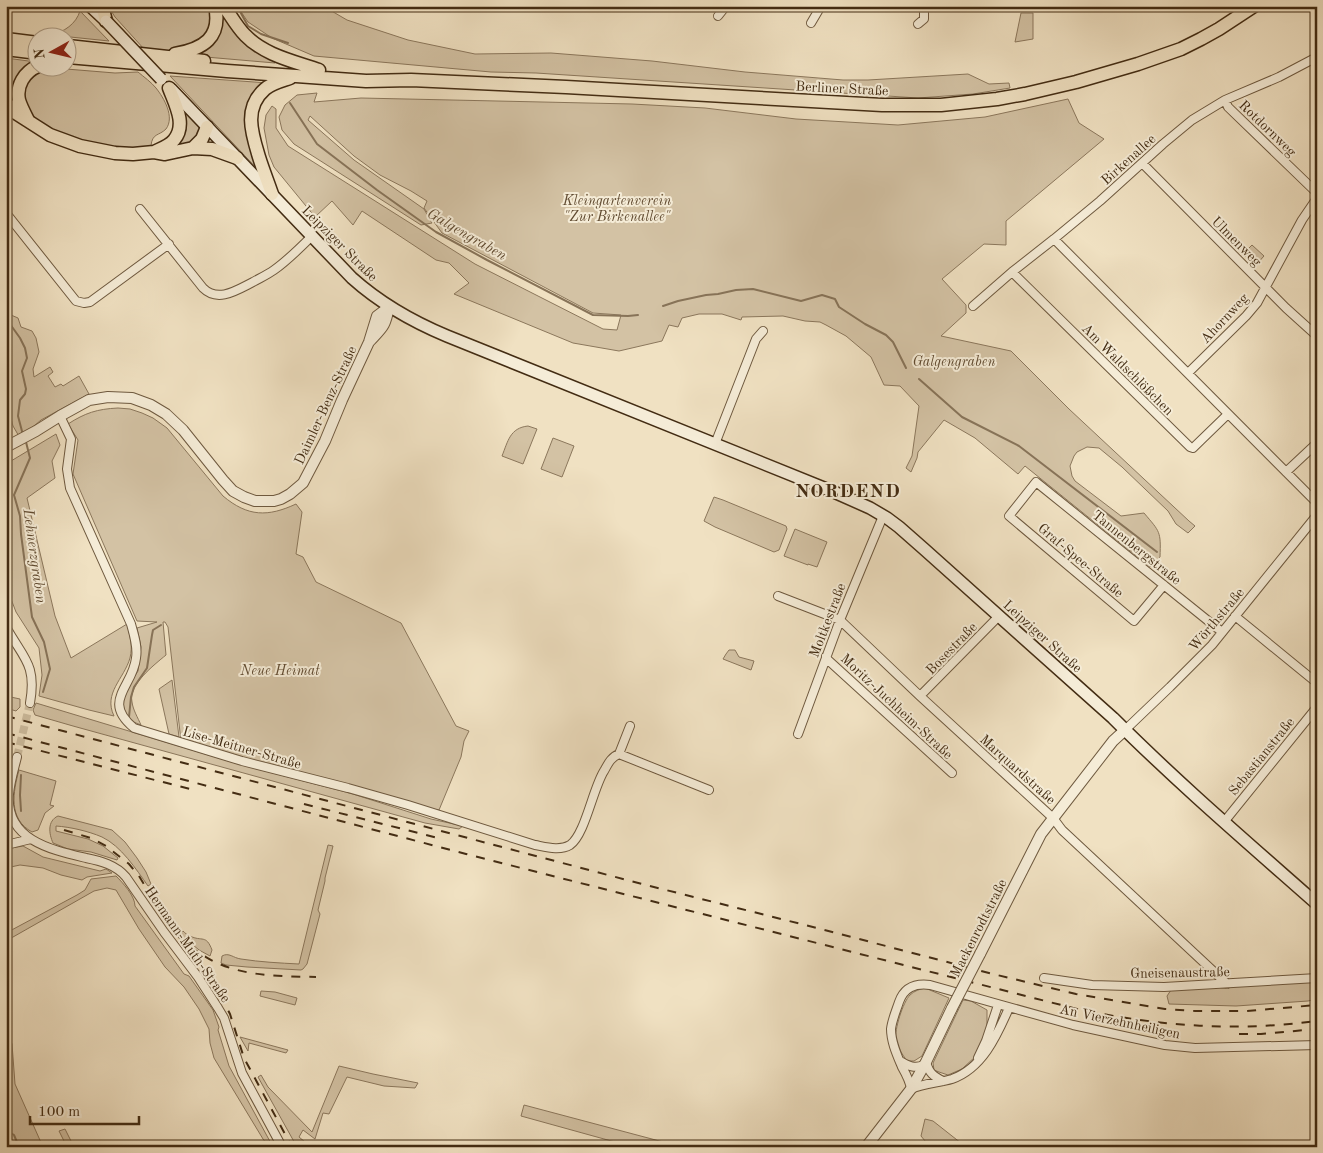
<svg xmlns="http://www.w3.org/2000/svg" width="1323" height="1153" viewBox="0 0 1323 1153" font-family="'Old Standard TT',serif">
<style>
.green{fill:#d3c2a4;stroke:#8b775c}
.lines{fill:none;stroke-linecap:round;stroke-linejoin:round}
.stream{stroke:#877358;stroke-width:2}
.minor-tunnel{stroke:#cdbd9f;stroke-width:8;stroke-dasharray:8 4;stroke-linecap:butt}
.minor-casing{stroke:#6e593f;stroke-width:10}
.tertiary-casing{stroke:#6e593f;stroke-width:12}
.secondary-casing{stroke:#432c13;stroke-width:14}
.trunk-casing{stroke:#432c13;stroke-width:15}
.minor{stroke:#f5ecd7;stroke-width:8}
.tertiary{stroke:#f5ecd7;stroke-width:10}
.secondary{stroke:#f5ecd7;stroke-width:11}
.trunk{stroke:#f0e1c2;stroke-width:12}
.rail{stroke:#432c13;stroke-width:2;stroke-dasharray:9 9;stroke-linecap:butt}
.tertiary-bridge-casing{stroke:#6e593f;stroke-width:12;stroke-linecap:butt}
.secondary-bridge-casing{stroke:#432c13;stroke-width:14;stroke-linecap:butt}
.tertiary-bridge{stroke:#f5ecd7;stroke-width:10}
.secondary-bridge{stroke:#f5ecd7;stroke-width:11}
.labels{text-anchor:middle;stroke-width:4;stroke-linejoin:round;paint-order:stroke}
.street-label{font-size:14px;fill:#432c13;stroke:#f5ecd7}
.park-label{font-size:14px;font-style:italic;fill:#604a30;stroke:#f5ecd7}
.water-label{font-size:15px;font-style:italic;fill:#604a30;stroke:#f5ecd7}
.district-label{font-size:19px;font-weight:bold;letter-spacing:1px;fill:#432c13;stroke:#f5ecd7}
</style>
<rect width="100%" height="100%" fill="#f0e1c2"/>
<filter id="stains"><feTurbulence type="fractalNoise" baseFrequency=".004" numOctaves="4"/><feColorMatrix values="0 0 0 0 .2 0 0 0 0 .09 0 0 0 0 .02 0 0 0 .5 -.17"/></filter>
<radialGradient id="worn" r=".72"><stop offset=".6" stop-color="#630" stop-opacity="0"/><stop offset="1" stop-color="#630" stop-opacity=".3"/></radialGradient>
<path class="green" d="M108 6H211L210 32 189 49 167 51 144 49 115 17Z
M217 6 275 61V63L194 56 203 49Z
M237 6H323L347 20 408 40 475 54 551 53 652 61 745 72 843 80H868L968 74 989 84 1009 83 1010 88 973 94 918 98 536 73 491 72 314 56 272 38 248 22Z
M80 11 109 41 51 35C64 32 76 24 80 11Z
M1021 13H1033V39L1015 42Z
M6 58 36 62 15 102 6 98Z
M54 68 115 73 138 72C144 77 151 82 156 88 164 98 175 117 166 129 159 136 152 133 151 146 119 153 73 143 45 125 32 117 17 100 25 84 27 81 31 78 33 75 35 74 37 72 39 70 43 68 49 68 54 68Z
M170 76 268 83 255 93 261 173Z
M317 93 314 102 361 98 632 104 705 108 796 119 898 125 985 117 1068 99 1079 123 1104 139 1006 221V245L984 244 942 279 966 305V313L941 336 1011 351 1069 409 1189 521 1195 526 1188 533 1176 524 1168 511 1122 467 1099 448 1087 447 1077 452 1074 456 1070 466 1072 476 1075 481 1121 516 1144 513C1160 532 1161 531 1160 557L1150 567 1025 466 1018 474 975 438 944 420 918 452 917 458 911 472 906 468 912 456 919 406 900 386 884 385 871 357 846 336 826 325 820 322 805 321 783 316 742 317 741 320 722 314H699L682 318 678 327 669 325 662 341 619 351 573 343 454 294 469 283 449 263 436 260 362 211 353 225 332 201 315 217 274 167 269 155 264 128 266 115 272 106 276 109V128L288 146 475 264 603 329 617 330 621 315 593 313 442 233 424 208 427 201 411 191 380 175 354 156 310 116 308 120 354 160 424 209 432 223 421 225 294 144 282 130 279 117 285 105 297 95Z
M185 112 201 128V131L189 144 171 146 184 113Z
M1252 245 1264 256 1255 266 1243 254Z
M6 281 11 299 9 309 11 315 18 318 21 327 32 331 36 338 39 352 33 369 34 377 50 367 53 372 48 376 55 387 61 384 63 386 79 376 89 394 41 420 20 438 13 426 7 404Z
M118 408 130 409 142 413 153 418 167 428 223 496C248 517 268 517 296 504L302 512 296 554 303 557 316 582 401 623 456 726 469 731 464 741 461 757 439 810 429 809 181 741 168 627 165 622H163L166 655C154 665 128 685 132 702 133 710 138 718 141 725L131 721 125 714 123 704V697L129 685 138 671 141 647 137 628 157 622 137 621 73 474 78 440 68 424C85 413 97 409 118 408Z
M528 426 537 429 523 464 502 456C508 441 510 428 528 426Z
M56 434 60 445 52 461 55 478 27 498 55 616 71 658 127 624C130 636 133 646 130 658 124 679 103 693 114 716L89 710 39 696 42 675 39 648 16 612 6 586V464Z
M553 438 574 446 562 477 541 469Z
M714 497 723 500 786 526 787 529 779 550 774 552 715 527 704 521Z
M795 529 827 542 817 567 808 564V565L784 556Z
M729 650H735L739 657 754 661 751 670 723 659 726 654Z
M172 680 179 737 169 734 159 689Z
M6 696 20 699V707L16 711 6 708Z
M36 703 235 763 353 794 431 819 463 826 459 829 425 823 73 726 35 715 33 710Z
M19 770 56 781 50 805 54 806 45 813 38 830 32 832C8 819 13 792 19 770Z
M58 816 112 830 125 842 137 858 146 872 151 884 148 886C136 869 121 846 102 837 88 831 70 827 56 826V831L88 839 103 846 118 858 117 860 91 852 68 849 53 843C49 834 47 821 58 816Z
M328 845 333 846 325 878V881L318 910 320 914 307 964 303 969 301 970 247 967 226 965 221 963 222 956C229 952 233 958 241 959 260 962 280 963 299 964Z
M23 846 43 857 100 871 106 869 112 873 87 877 82 880 61 875 43 868 20 865 6 868V849Z
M116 876C123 883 135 896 135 906L184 974 189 976 213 1010 219 1027 218 1030 229 1066 273 1147H269L263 1139 214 1058 210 1043 209 1029 199 1009 184 987 165 967 139 929 116 890 107 888 94 891 6 941V933L77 895 85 890 91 879Z
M183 931C185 933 187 935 190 936 202 942 206 934 212 950L210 956 199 950 180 934Z
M1317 981V999L1308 1001 1236 1006 1169 1004 1167 996 1171 990Z
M925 988 949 998 922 1056 914 1061H907C902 1054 898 1048 896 1040 894 1030 903 1002 910 995 914 991 920 989 925 988Z
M261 991 275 992 297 998 295 1005 260 996Z
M963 1000 971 1001 987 1010V1031L976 1056 962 1069 948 1075 939 1072 934 1070 933 1063Z
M6 1029 12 1044 15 1084 43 1147H6Z
M240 1037 288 1050 286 1053 249 1043 248 1051Z
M339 1066 373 1074 418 1083 415 1088 384 1086 347 1077 329 1114 323 1113 315 1139 303 1130 299 1137 311 1147H297L258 1077 261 1075 268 1087 312 1132Z
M524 1105 682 1147H633L521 1116Z
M925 1119 933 1121 966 1147H930L921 1136Z
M65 1129 74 1147H67L59 1131Z"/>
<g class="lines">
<path class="stream" d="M237 6 248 26 261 34 288 43
M290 103 317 144 377 190 436 232 487 260 593 315 628 316 638 315
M663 306 678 301 706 295 718 294 736 290 753 289 801 301 822 295 835 299 839 307 865 324 886 335 893 342 906 368
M6 311 10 324 20 338 25 348 27 358 22 371 26 389 25 394 20 400 18 416 23 435
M919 379 962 417 1019 446 1157 552
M26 442 30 458 14 495 20 516 21 534 32 617 44 642 50 669 43 692
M129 717 131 697 134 687 147 668 152 635 153 630 161 625
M21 775 20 795 21 811
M6 1093 9 1094 10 1106 6 1113
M6 1130 14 1135 19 1147"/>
<path class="minor-tunnel" d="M17 757 30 703"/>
<defs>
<path id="minor" d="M718 16 726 6
M811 23 821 6
M918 24 924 19V6
M1225 100 1228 107 1317 193
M1142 163 1286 308 1317 336
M140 209 203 288C218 303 237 290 253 282 260 278 267 275 274 270 287 261 300 248 312 236
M6 213 76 301 84 303 90 302 169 244
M1054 239 1317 503
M1012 272 1190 447 1193 448 1195 446 1228 414
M973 306 1012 272 1054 239 1100 201 1163 144 1192 120 1225 100 1279 77 1317 57
M1188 373 1246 316 1257 303 1302 220 1317 198
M60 416 71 439 67 469 70 488 131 624C134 635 138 647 136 658 133 687 101 701 134 728L242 761 348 788 408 805 535 845C546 847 560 851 570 845 585 835 593 788 604 771 608 764 611 757 619 754L709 790
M715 444 756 339 763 331
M1286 472 1317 443
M1164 585 1134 621 1009 516 1036 482 1222 632
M778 596 840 620 920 696 1053 818 1062 830 1227 984
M1235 616 1317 683
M6 627C23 658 37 664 30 703
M826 656 828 660 952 773
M920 696 999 616
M1125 730 1170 687 1212 645 1317 515
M798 734 840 620 883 516
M619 754 630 726
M17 757C14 769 10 782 9 794 5 840 52 850 86 858 101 861 116 865 126 877L164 932 198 977 218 1008 224 1018 242 1073 282 1147
M1224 822 1317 707
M6 845 31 839
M1044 978 1092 985 1164 987 1317 978
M1009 1008C997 1035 983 1068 952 1079 939 1083 924 1083 911 1089 910 1081 906 1074 902 1067 897 1055 891 1042 891 1029 892 1020 896 1011 899 1002 904 988 914 983 930 985L1073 1025 1165 1045 1195 1048 1317 1045
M978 1058 986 1041 998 1005
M900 1061C908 1066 915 1069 924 1065
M926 1062C929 1073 933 1076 943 1081"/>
<path id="tertiary" d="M370 341C383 327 385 327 389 307
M6 447 36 431 60 416 89 400 108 397 132 398 151 405 166 414 183 430 223 480 233 491 244 497 255 501H274L281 499 290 494 303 483 325 441 342 400 369 342 377 316 389 307
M980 954 1041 834 1113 741 1125 730
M866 1147 911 1089 926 1062 952 1008"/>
<path id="secondary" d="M90 6 106 21
M171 89 352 278C381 304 411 321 447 336L834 492 870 508 887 518 899 527 924 549 1113 718C1178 783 1248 843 1317 904"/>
<path id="trunk" d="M102 6 106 21
M224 6C231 16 237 27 245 35 264 55 293 61 319 70
M6 39 38 43
M68 46 204 61
M6 49 38 53
M175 54C203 49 222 38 215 6
M68 57 227 71 366 81 411 80 566 87 882 105H941L997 99 1025 94 1076 82 1138 64 1181 49 1201 39 1219 29 1254 6
M6 102 14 112 50 135 80 146 115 153 133 154 154 152 165 154 193 148 212 149 237 158
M28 120C25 114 21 107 19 100 16 86 24 72 38 66
M193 148 202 139 207 127
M154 152C160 149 169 146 174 140 187 125 175 104 169 88
M272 194C268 182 263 170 259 157 252 134 243 108 265 89 272 83 281 81 290 78"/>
</defs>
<use href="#minor" class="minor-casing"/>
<use href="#tertiary" class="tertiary-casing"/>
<use href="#secondary" class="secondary-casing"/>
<use href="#trunk" class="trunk-casing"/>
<use href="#minor" class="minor"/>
<use href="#tertiary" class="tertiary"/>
<use href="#secondary" class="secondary"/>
<use href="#trunk" class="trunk"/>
<path class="rail" d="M6 716 642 884 817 928 993 974 1076 994 1165 1009 1195 1011H1247L1317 1005
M6 733 466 854 1077 1009C1159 1026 1234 1032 1317 1021
M6 742 194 790
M304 804 442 839
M64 830 91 838 106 846 129 864 139 876 164 917 215 985 230 1014 244 1058 292 1147
M190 946C227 977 271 976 316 977
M1239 1034H1261L1317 1029"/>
<defs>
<path id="tertiary-bridge" d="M952 1008 980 954"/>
<path id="secondary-bridge" d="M106 21 161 79"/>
</defs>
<use href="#tertiary-bridge" class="tertiary-bridge-casing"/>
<use href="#secondary-bridge" class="secondary-bridge-casing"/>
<use href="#tertiary-bridge" class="tertiary-bridge"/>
<use href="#secondary-bridge" class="secondary-bridge"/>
</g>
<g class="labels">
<g class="street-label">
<text transform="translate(842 88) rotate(3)" y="5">Berliner Straße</text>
<text transform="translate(1268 128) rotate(44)" y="5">Rotdornweg</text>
<text transform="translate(1128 159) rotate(-42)" y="5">Birkenallee</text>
<text transform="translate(1237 241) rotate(45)" y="5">Ulmenweg</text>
<text transform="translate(340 243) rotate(45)" y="5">Leipziger Straße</text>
<text transform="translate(1224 318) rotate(-47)" y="5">Ahornweg</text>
<text transform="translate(1128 369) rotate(45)" y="5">Am Waldschlößchen</text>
<text transform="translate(325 405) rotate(-65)" y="5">Daimler-Benz-Straße</text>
<text transform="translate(1137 547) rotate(39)" y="5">Tannenbergstraße</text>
<text transform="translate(1081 560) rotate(40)" y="5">Graf-Spee-Straße</text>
<text transform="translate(1216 619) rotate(-50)" y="5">Wörthstraße</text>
<text transform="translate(827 620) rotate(-69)" y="5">Moltkestraße</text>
<text transform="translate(1043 636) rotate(42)" y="5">Leipziger Straße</text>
<text transform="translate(951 648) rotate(-46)" y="5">Bosestraße</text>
<text transform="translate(897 706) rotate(43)" y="5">Moritz-Juchheim-Straße</text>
<text transform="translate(242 747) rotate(16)" y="5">Lise-Meitner-Straße</text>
<text transform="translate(1261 756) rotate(-51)" y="5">Sebastianstraße</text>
<text transform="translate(1018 769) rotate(42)" y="5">Marquardstraße</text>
<text transform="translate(978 928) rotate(-63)" y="5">Mackenrodtstraße</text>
<text transform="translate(188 944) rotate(55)" y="5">Hermann-Muth-Straße</text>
<text transform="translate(1180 972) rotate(-1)" y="5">Gneisenaustraße</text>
<text transform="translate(1120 1021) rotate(12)" y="5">An Vierzehnheiligen</text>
</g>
<g class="park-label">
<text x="617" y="205">Kleingartenverein<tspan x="617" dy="16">"Zur Birkenallee"</tspan></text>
<text x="954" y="366">Galgengraben</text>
<text x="280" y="675">Neue Heimat</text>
</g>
<g class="water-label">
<text transform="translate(467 234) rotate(30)" y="5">Galgengraben</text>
<text transform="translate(35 556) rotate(82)" y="5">Lehnerzgraben</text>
</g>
<g class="district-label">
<text x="848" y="497">NORDEND</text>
</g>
</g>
<rect width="1323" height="1153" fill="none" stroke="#f0e1c2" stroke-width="25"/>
<rect x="8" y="8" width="1308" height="1138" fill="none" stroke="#432c13" stroke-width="2.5"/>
<rect x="12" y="12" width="1298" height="1128" fill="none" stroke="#432c13"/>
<g transform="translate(52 52) rotate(262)"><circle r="24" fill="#f5ecd7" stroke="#ae9f89"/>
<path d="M0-4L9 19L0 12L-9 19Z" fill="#8f2418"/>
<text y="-8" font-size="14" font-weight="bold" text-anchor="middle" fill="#432c13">N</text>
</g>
<path d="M30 1116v8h109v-8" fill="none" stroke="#432c13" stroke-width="2.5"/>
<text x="38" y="1116" font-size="15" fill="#432c13" stroke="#f5ecd7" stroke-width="4" paint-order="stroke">100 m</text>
<rect width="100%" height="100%" filter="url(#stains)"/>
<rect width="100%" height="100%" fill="url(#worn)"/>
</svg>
